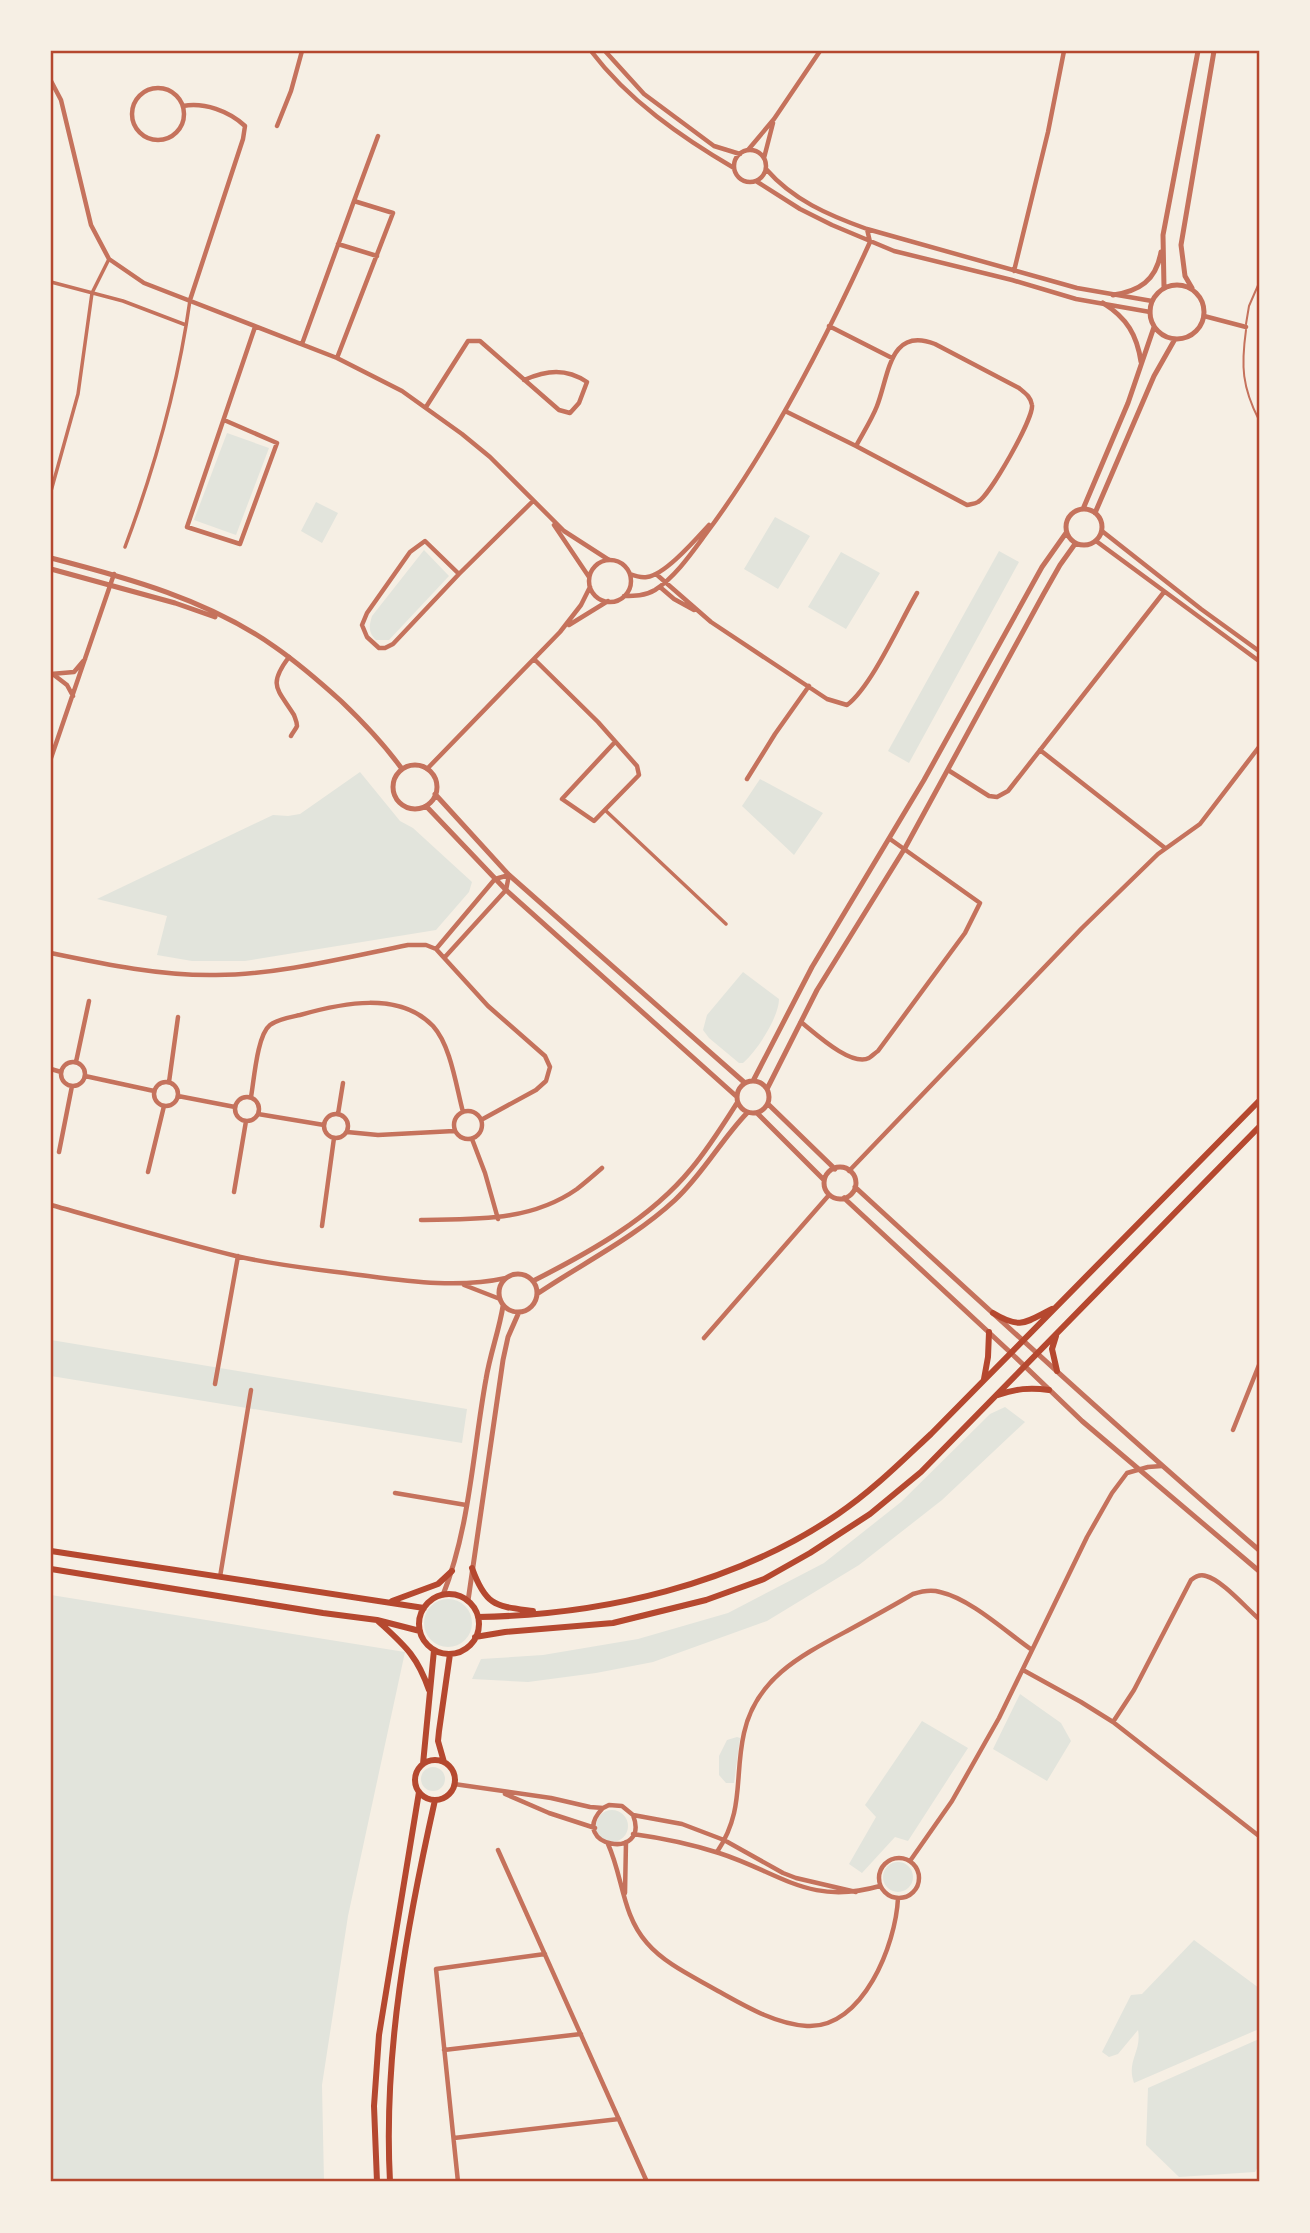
<svg xmlns="http://www.w3.org/2000/svg" width="1310" height="2233" viewBox="0 0 1310 2233" font-family="Ubuntu,sans-serif">
<style>
.green{fill:#e2e4dc}
.lines{fill:none;stroke-linecap:round;stroke-linejoin:round}
.service{stroke:#c5725c;stroke-width:2}
.pedestrian{stroke:#c5725c;stroke-width:3.5}
.minor{stroke:#c5725c;stroke-width:4.5}
.tertiary{stroke:#c5725c;stroke-width:5}
.secondary{stroke:#b5482f;stroke-width:6}
.neatline{fill:none;stroke:#b5482f;stroke-width:2.5}
</style>
<rect width="100%" height="100%" fill="#f6efe4"/>
<path class="green" d="M227 433 269 448 236 535 194 520Z
M316 502 338 513 322 543 301 531Z
M775 517 810 536 778 589 744 569Z
M424 550 449 576 389 640H376C368 632 369 626 372 616Z
M999 551 1019 562 909 763 888 751Z
M841 552 880 573 846 629 808 607Z
M360 772 400 821 413 828 472 882 469 892 436 930 245 961H192L157 955 167 916 97 899 273 815 288 816 300 814Z
M760 779 823 813 794 855 742 806Z
M743 972 779 999C779 1017 757 1051 743 1063H739L709 1038 703 1030 707 1015Z
M51 1340 467 1409 462 1443 51 1376Z
M1005 1407 1025 1422 942 1500 859 1565 767 1621 653 1662 596 1673 528 1682 472 1679 481 1659 543 1655 638 1639 728 1613 824 1563 901 1502 990 1414Z
M51 1595 405 1652 348 1916 322 2085 324 2182H51Z
M424 1623a24 24 0 1 1 48 0a24 24 0 1 1-48 0Z
M1020 1694 1061 1723 1071 1741 1047 1781 993 1749Z
M922 1721 968 1748 908 1841 895 1837 862 1873 849 1864 876 1817 865 1805Z
M737 1737 740 1738 734 1783H726L719 1775V1756L727 1740Z
M421 1779a12 12 0 1 1 24 0a12 12 0 1 1-24 0Z
M596 1826a16 16 0 1 1 32 0a16 16 0 1 1-32 0Z
M883 1877a15 15 0 1 1 30 0a15 15 0 1 1-30 0Z
M1194 1940 1259 1988V2029L1134 2083C1126 2061 1142 2052 1138 2030L1118 2054 1109 2057 1102 2052 1131 1995 1142 1994Z
M1259 2039V2165L1255 2172 1179 2177 1146 2145 1148 2088Z"/>
<g class="lines">
<path class="service" d="M1246 324 1249 306 1259 283
M1246 330C1241 366 1242 387 1259 420"/>
<path class="pedestrian" d="M51 282 123 301 186 325
M51 491 78 394 92 293 109 259
M125 547C155 467 178 386 190 300
M605 810 726 924"/>
<path class="minor" d="M591 51C628 100 681 137 734 168
M605 51 644 94 714 146 740 154
M51 81 61 100 91 225 109 259 144 283 337 358 402 391 462 434 490 457 564 531 609 560
M132 114a26 26 0 1 1 52 0a26 26 0 1 1-52 0Z
M183 106C204 102 229 111 245 126L243 139 190 300
M277 126 291 91 302 51
M748 150 774 119 820 51
M734 166a16 16 0 1 1 32 0a16 16 0 1 1-32 0Z
M764 158 773 123
M766 169C793 200 828 215 867 229L1077 288 1152 301
M756 181 800 209 832 225 894 251 1012 280 1076 299 1150 312
M354 201 378 136
M338 244 377 256
M1014 271 1048 132 1064 51
M1204 316 1246 327
M829 326 892 358
M302 344 354 201 393 213 337 358
M426 407 468 341H480L559 410 570 413 579 403 587 382C566 368 547 370 524 380
M785 411 856 446 967 505C971 504 975 504 978 502 990 495 1034 418 1032 405 1031 397 1025 393 1019 388L935 344C889 326 889 376 877 406 872 419 863 433 856 446
M224 420 277 443 240 544 187 527 255 327
M554 525 589 577
M1102 531 1201 609 1259 651
M1096 541 1259 661
M589 581a21 21 0 1 1 42 0a21 21 0 1 1-42 0Z
M459 574 425 541 410 552 367 613 362 625 367 637 379 648H385L393 644 459 574 533 501
M630 574C635 576 640 578 647 577 665 575 696 539 709 525
M656 574 711 622 827 699 847 705C872 686 900 622 917 593
M660 587 674 599 694 610
M624 596C634 596 645 596 655 590 675 577 691 554 705 535 771 447 825 341 870 242L867 229
M569 625 608 601
M289 657C267 686 278 689 294 715 295 718 297 722 297 726 296 729 293 732 291 736
M534 659 598 722 637 766 639 775 594 821 562 799 615 742
M51 674 74 672 85 659
M54 675 67 685 73 696
M1040 750 1165 848
M51 758 114 574
M427 769 560 632 581 605 590 587
M948 770 989 796 997 797 1008 791 1164 592
M747 779 775 734 809 686
M436 949 495 879 509 875 506 890 445 957
M51 953C104 964 161 976 216 975 277 975 348 957 408 945H426L436 949 488 1006 545 1056 550 1067 546 1081 536 1090 481 1120
M801 1022C815 1033 851 1067 869 1058 872 1056 875 1053 878 1051L965 933 980 903 890 839
M76 1062 89 1001
M61 1074a12 12 0 1 1 24 0a12 12 0 1 1-24 0Z
M51 1069 61 1072
M85 1076 154 1091
M154 1094a12 12 0 1 1 24 0a12 12 0 1 1-24 0Z
M169 1082 178 1017
M178 1096 235 1107
M235 1109a12 12 0 1 1 24 0a12 12 0 1 1-24 0Z
M251 1097C254 1081 257 1035 270 1025 278 1019 291 1017 300 1015 342 1003 399 991 433 1026 451 1046 456 1086 463 1112
M454 1125a14 14 0 1 1 28 0a14 14 0 1 1-28 0Z
M258 1114 324 1125
M338 1114 343 1083
M324 1126a12 12 0 1 1 24 0a12 12 0 1 1-24 0Z
M347 1132 378 1135 454 1131
M472 1139 485 1173 498 1219
M59 1152 72 1086
M849 1171 1082 928 1158 854 1200 824 1259 747
M148 1172 164 1106
M234 1192 246 1121
M51 1205C112 1222 174 1241 236 1256 279 1266 324 1270 368 1276 413 1282 461 1288 506 1278
M421 1220C475 1219 530 1222 577 1189 586 1182 594 1175 602 1168
M322 1226 334 1138
M464 1285 500 1299
M704 1338 829 1195
M215 1384 238 1256
M1233 1430 1259 1365
M395 1493 466 1505
M220 1577 251 1390
M1023 1670 1081 1702 1113 1722 1259 1836
M1113 1722 1134 1690 1191 1580C1196 1576 1200 1574 1206 1576 1222 1580 1246 1608 1259 1619
M454 1784 551 1798 590 1807 603 1808 609 1805 622 1806 633 1815 682 1824 724 1840 783 1873 796 1878 856 1892
M505 1794 549 1813 595 1828
M602 1809C567 1846 651 1862 633 1815
M633 1834C662 1838 691 1844 719 1853 781 1873 809 1906 880 1886
M608 1844C623 1877 622 1915 647 1943 665 1964 694 1977 718 1991 745 2006 775 2024 807 2026 863 2029 896 1944 898 1898
M498 1850 647 2182
M717 1852C745 1810 734 1777 744 1733 756 1678 802 1655 847 1631 869 1619 891 1607 913 1594 922 1591 931 1589 940 1592 971 1599 1006 1632 1032 1650
M879 1878a20 20 0 1 1 40 0a20 20 0 1 1-40 0Z
M910 1861 952 1801 999 1718 1087 1537 1112 1493 1127 1473 1148 1467 1162 1466
M625 1893 626 1842
M444 2050 581 2034
M454 2138 619 2119
M458 2182 436 1969 545 1954"/>
<path class="tertiary" d="M1150 312a27 27 0 1 1 54 0a27 27 0 1 1-54 0Z
M1164 287 1163 235 1198 51
M1192 288 1185 276 1181 245 1214 51
M1113 295C1139 291 1156 281 1161 252
M1103 303C1127 318 1137 335 1141 362
M1066 527a18 18 0 1 1 36 0a18 18 0 1 1-36 0Z
M1083 509 1128 403 1154 327
M1095 513 1154 376 1175 339
M51 558C128 578 209 600 275 647 298 663 320 682 341 701 364 723 384 744 402 769
M51 569 175 603 215 617
M393 787a22 22 0 1 1 44 0a22 22 0 1 1-44 0Z
M435 794 509 875 745 1083
M426 806 506 890 736 1096
M737 1097a16 16 0 1 1 32 0a16 16 0 1 1-32 0Z
M753 1081 812 967 924 780 1042 567 1066 533
M767 1089 817 990 905 848 1043 595 1060 565 1075 544
M768 1104 835 1169
M757 1113 824 1180
M824 1183a16 16 0 1 1 32 0a16 16 0 1 1-32 0Z
M855 1187C989 1310 1122 1432 1259 1550
M844 1198 1011 1353 1082 1421 1259 1571
M499 1293a19 19 0 1 1 38 0a19 19 0 1 1-38 0Z
M533 1281C590 1252 650 1219 691 1169 708 1149 723 1125 737 1103
M537 1294C583 1263 634 1238 675 1200 703 1174 721 1140 747 1113
M443 1595C470 1527 473 1450 486 1379 490 1354 499 1331 503 1306
M468 1601 503 1360 508 1337 519 1312"/>
<path class="secondary" d="M993 1313C1021 1330 1026 1322 1052 1309
M1056 1336 1052 1349 1057 1371
M984 1379 988 1357 989 1332
M998 1395C1016 1389 1029 1387 1049 1390
M51 1551 424 1608
M472 1568C486 1607 496 1606 533 1611
M51 1569 323 1613 377 1620 420 1631
M419 1624a30 30 0 1 1 60 0a30 30 0 1 1-60 0Z
M392 1601 438 1584 452 1571
M478 1617C602 1615 734 1585 838 1514 872 1491 901 1462 931 1434L1259 1101
M378 1621C404 1645 417 1655 429 1690
M475 1637 505 1632 613 1623 706 1600 764 1579 810 1553 870 1514 921 1472 1259 1127
M415 1780a20 20 0 1 1 40 0a20 20 0 1 1-40 0Z
M444 1762 438 1741 439 1731 450 1654
M423 1764 434 1650
M377 2182 374 2106 379 2035 419 1792
M390 2182C383 2053 407 1925 435 1800"/>
</g>
<rect width="1310" height="2233" fill="none" stroke="#f6efe4" stroke-width="105"/>
<rect x="52" y="52" width="1206" height="2128" class="neatline"/>
</svg>
